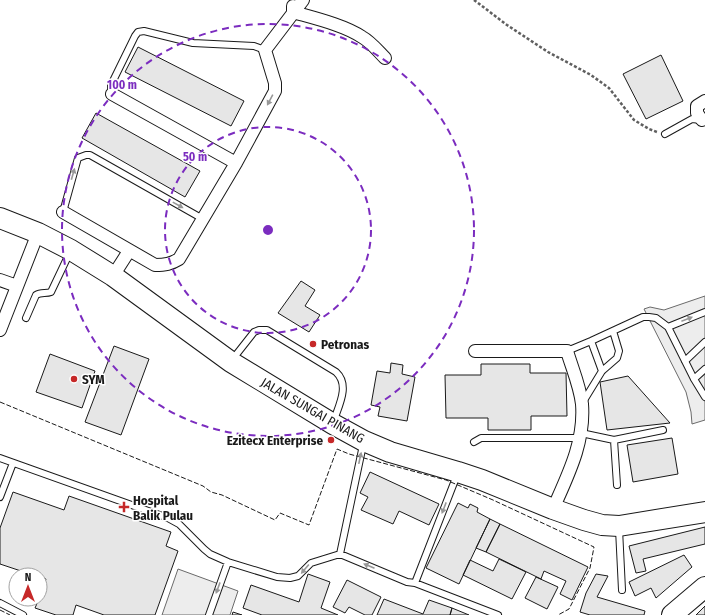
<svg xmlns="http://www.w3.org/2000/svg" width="705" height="615" viewBox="0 0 705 615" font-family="'Fira Sans Condensed',sans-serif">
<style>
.built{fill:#ededed;stroke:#6a6a6a}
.building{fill:#e6e6e6;stroke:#1a1a1a}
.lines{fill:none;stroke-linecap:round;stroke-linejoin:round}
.lane-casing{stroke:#1a1a1a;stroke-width:8}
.street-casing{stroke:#1a1a1a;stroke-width:14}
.primary-casing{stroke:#1a1a1a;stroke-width:22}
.path{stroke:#5f5f5f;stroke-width:2.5;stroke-dasharray:3 2;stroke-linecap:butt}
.lane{stroke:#fff;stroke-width:6}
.street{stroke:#fff;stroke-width:12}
.primary{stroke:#fff;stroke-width:20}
.fence{stroke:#1a1a1a;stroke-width:1;stroke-dasharray:5 2;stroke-linecap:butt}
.oneway{fill:#989898}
.ring{fill:none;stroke:#7b2cbf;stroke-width:2;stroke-dasharray:7 5}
.poi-dot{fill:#c62828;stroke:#fff;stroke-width:1.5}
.labels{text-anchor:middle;stroke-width:3;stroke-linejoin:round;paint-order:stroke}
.poi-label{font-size:13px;font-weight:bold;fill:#1a1a1a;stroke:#fff;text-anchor:start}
.street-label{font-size:13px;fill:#1a1a1a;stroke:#fff}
.centre{fill:#7b2cbf;stroke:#fff;stroke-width:2}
.ring-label{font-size:12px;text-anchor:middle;font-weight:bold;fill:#7b2cbf;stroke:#fff;stroke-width:3;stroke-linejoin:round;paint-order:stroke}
</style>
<rect width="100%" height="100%" fill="#fff"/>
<path class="built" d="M705 296V420L692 424 691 412 686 392 644 309 650 307 664 310Z
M178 569 238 591 230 615H162Z"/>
<path class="building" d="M138 47 244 101 231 126 125 72Z
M661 55 683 101 646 119 623 74Z
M96 113 200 171 185 197 82 138Z
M301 281 315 290 305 306 320 315 309 332 278 313Z
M114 346 149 359 121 435 85 422Z
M50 354 95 371 82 408 36 392Z
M391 363 403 365 402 374 415 377 407 421 378 416 380 407 371 405 377 371 390 373Z
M481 364H530V373H566L567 416H531V430H488V418H446L445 375H481Z
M628 376 670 423 607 430 600 382Z
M672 438 678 474 633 482 627 445Z
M370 472 439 504 429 525 399 511 393 524 361 510 368 497 360 493Z
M13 492 64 510 69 496 171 532 166 546 178 551 155 615H104L76 605 73 615H56L35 608 39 599H40V595L46 579 40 578V575H33L0 564V528Z
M458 503 468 508 470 504 478 508 477 512 490 519 459 584 426 568Z
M490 519 500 524 486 552 476 548Z
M500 524 588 567 572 600 560 594 566 581 544 571 541 579 486 552Z
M705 527V544L643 559 646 571 636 573 629 546Z
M684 555 692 567 656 598 651 588 635 596 629 582Z
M499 559 526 572 512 599 463 575 470 560 493 571Z
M308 574 330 582 321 608 338 615H262L243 608 251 585 299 602Z
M596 574 608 576 597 597 645 611 644 615H590L580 612 586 593Z
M536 577 558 587 547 609 525 598Z
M347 580 381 597 372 615H365L349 607 345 613 333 607Z
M384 599 423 614 429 600 452 608 450 615H377Z
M705 606V615H696Z
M452 608 469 615H450Z
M233 612 242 615H232Z"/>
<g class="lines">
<defs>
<path id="lane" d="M112 94 111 90V85L135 36 138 32 144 31 193 43 254 46 265 50
M665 134 692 119 701 120
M63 212 78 158 86 155H90L203 219
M26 318 36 295C41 292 46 294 51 292L70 252
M668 327 705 312
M591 341 602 371
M567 351 591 341 643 317H649L656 318 668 327 694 379 705 397
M232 360 254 332 259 330H267L336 372C350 385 339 405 334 420
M685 361 705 342
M694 379 705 369
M583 402 602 371 617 358 619 351 613 331
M581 433 614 440 663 430
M614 440 617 485
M474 442 481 438H580
M363 445 340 554 407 582 415 583 457 475
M0 458 168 518 179 524 204 549 210 554 228 562 277 577 290 578 298 576 311 563 340 554
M0 497 13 463
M619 529 622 590
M415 583 498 615
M0 603 23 615
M209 615 228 562"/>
<path id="street" d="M293 6V12C314 18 344 25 362 37 371 42 378 51 385 58
M112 94 236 163
M702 120 697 113V106L705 101
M63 212 155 265C165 265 171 264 179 259L236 163 275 91V83L265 50 303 0
M113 276 129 251
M0 280 17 286
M0 330 38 233
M475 351H567C572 368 580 386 582 404 585 442 568 475 553 509"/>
<path id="primary" d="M0 218 38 233 71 250 113 276 231 362 333 424 364 441 390 452 458 472 482 480 553 509 584 520 602 525 619 526 705 512
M672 615 705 587"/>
</defs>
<use href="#lane" class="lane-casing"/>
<use href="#street" class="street-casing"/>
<use href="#primary" class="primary-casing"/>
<path class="path" d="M474 0 507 25 548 52 591 75 609 88 634 120 649 129 657 132"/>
<use href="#lane" class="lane"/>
<use href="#street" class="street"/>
<use href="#primary" class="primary"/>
<path class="fence" d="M0 402 203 486 211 492 222 495 275 520 280 513 309 525 337 449 349 454 446 480 493 500 594 547 590 568 569 609 558 615
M0 610 10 615"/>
</g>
<defs><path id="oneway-solid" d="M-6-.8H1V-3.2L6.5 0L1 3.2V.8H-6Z"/></defs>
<g class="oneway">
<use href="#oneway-solid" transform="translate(270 100) rotate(118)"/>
<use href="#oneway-solid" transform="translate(73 174) rotate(-74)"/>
<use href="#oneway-solid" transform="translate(178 205) rotate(29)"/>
<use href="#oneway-solid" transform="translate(687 319) rotate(-21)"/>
<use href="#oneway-solid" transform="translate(360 458) rotate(-78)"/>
<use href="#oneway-solid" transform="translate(444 508) rotate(111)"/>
<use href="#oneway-solid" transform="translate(369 566) rotate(-157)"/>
<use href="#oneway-solid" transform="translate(305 569) rotate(130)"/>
<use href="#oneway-solid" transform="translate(218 588) rotate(110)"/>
</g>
<g class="ring">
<circle cx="268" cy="230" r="103"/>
<circle cx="268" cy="230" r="206"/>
</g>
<g class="poi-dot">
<circle cx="313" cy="344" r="4"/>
<circle cx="74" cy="379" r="4"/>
<circle cx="331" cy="440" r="4"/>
<path d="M122 501h4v4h4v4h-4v4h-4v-4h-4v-4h4z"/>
</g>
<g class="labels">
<g class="poi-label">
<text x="321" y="349">Petronas</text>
<text x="82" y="384">SYM</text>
<text x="323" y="445" text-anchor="end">Ezitecx Enterprise</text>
<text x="133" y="505">Hospital<tspan x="133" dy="15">Balik Pulau</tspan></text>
</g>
<g class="street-label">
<text transform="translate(313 410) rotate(30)" y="5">JALAN SUNGAI PINANG</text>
</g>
</g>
<circle cx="268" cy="230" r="6" class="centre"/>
<g class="ring-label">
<text x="122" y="89">100 m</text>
<text x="195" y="161">50 m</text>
</g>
<g transform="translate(28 587)"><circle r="19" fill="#ffffff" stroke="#a3a3a3"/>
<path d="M0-3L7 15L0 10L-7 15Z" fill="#c62828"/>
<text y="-6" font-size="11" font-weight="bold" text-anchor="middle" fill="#1a1a1a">N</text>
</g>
</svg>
